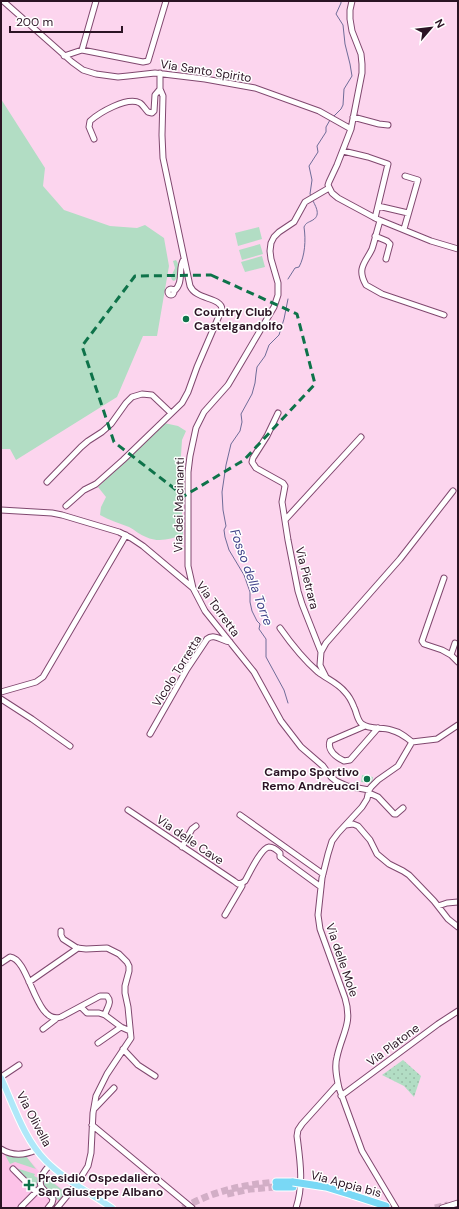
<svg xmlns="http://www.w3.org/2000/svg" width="459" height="1209" viewBox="0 0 459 1209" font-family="'DM Sans',sans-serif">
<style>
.built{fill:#fcc2e8}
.green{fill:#b2ddc4}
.park{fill:url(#park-dots)}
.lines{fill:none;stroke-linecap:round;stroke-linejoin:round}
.stream{stroke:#6f6c98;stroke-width:1}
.highway-tunnel{stroke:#d2aec6;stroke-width:7;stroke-dasharray:7 3.5;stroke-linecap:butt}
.minor-casing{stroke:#80486f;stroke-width:7}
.major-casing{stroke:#fff;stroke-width:8}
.highway-casing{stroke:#fff;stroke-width:9}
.minor{stroke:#fff;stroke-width:5}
.major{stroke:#afe8f9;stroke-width:6}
.highway{stroke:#79d8f5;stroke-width:7}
.highway-bridge-casing{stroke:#fff;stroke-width:9;stroke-linecap:butt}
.highway-bridge{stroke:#79d8f5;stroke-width:7}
.marked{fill:none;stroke:#0e734a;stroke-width:3;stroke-dasharray:8 5;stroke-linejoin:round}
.poi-dot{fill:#0e734a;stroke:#fff;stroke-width:1.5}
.labels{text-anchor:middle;stroke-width:3;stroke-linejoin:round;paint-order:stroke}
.street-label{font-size:12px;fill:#2b1424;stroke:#fff}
.poi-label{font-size:12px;font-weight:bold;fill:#2b1424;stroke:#fff;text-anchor:start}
.water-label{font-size:13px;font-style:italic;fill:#44468c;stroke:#fff}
</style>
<defs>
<pattern id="park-dots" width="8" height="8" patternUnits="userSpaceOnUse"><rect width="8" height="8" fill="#b2ddc4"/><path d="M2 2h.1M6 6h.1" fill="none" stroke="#99bda8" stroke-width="1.8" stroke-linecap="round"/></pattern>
</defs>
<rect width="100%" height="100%" fill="#fcd5ee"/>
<path class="built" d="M4 1153 25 1155 43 1176 47 1177 67 1193 54 1208H1V1156Z"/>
<path class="green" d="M1 99 45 168 43 186 64 210 110 226 137 228 145 225 164 238 169 266 157 336H143L117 397 16 460 10 449H1Z
M259 227 262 239 238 246 235 233Z
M260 244 263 254 242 260 239 250Z
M262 256 265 267 245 272 241 262Z
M176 260C180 265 180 277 174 281L172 280 171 277 175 268 173 261Z
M164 423 178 426 186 431 182 440 180 470 183 535C170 539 159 543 146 537 140 535 135 530 129 527 119 523 109 520 100 515L101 507 106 497 98 487Z
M362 775 373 777 372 783 361 782Z
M4 1153 25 1155 36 1169 15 1162 10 1164Z
M16 1168 35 1174 34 1176 38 1178 36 1187 35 1188 16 1170Z
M43 1177 47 1178 66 1193 59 1201 43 1184Z"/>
<path class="park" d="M403 1060 421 1076 414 1097 404 1086 382 1075Z"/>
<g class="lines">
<path class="stream" d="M333 117 341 109 343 105 344 89 352 76 350 64 345 44 343 25 336 14 341 3V1
M311 196 310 194 312 180 309 166 318 152 317 146 326 132V127L330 120
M288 279 295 268 299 267C305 256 306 240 304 227 306 223 307 223 311 221 322 216 316 207 312 199
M288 299 284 319 279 335 269 345 265 356 257 367 256 374 255 383 252 394 241 414 242 422 240 431 231 444 226 465 222 492 223 510 226 526 224 530 225 537 229 550 244 575 250 592V602L252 611 257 621 260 624 259 629 266 639V657L284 690 288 703"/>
<path class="highway-tunnel" d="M227 1194 250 1189 276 1187
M183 1208C213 1191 242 1185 276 1182
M435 1208 448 1205"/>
<defs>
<path id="minor" d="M3 1 72 62 83 70 96 74 118 77 128 76 155 73 205 79 255 88 319 111 351 129
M352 1 350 10V19L352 31 361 54 362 64V73L351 129 337 165 329 182 328 185 332 193 338 198 377 219 431 241 458 249
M82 50 143 62 148 61 166 1
M64 56 82 50 96 1
M353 117 379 124 388 125
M94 139 89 127 90 121C99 113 127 96 140 103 143 105 145 109 148 112L152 113 154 111 155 95 160 89V73
M343 151 368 157 388 164 375 218
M378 206 408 213
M380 221C377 230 375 240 372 249 366 262 356 268 366 285L382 294 444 315
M404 229 418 180 405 176
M375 236 387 241 390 244 386 259
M168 292a3 3 0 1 1 6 0a3 3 0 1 1-6 0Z
M174 291C185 282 177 268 184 259
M278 413 267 436 253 458 252 462 256 468 283 483 285 486 282 502 283 508 288 540 298 591 302 604 321 652 320 665 326 677
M47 482 81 447 88 441 102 432 111 424 126 403 132 397 142 394 152 395 171 413
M66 506 84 490 96 484 123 460 182 403 188 392 197 367 222 309C221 297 196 300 190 286L163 158 162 135 163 96 160 89
M1 510 52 513 62 515 119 532 131 538 143 546 193 588 205 611 254 672 281 721 301 747 323 766 331 777 336 781 347 786 369 790
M285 520 361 437
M444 578 422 641 424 644 442 650 451 655 458 662
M193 588 188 566V472L190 456 196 428 204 412 228 385 241 363 274 307 278 295V283L271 259 270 251 271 243 274 237 279 232 294 222 305 202 329 188
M280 628C292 645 303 659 318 672 327 679 338 683 345 692 349 696 352 702 354 707 357 713 357 720 362 724 369 730 383 727 391 730 400 732 406 737 412 742
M321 652 326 643 400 559 453 491
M451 655 455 643
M1 692 36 682 43 677 126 535
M1 699 32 719 70 746
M365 726 330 741C327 750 336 757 344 761L350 760 378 728
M150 734 187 669 207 639C214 633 222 641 230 642
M369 793 378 797 394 814H396L403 808
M128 810 234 881 238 884 242 883
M240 815 323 874
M346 825 353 824 358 826 370 840 377 854 389 864 403 871 409 875 434 901 448 919 458 927
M182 847 192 829 196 826
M438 906 447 903 458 902
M225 915 242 886V883L245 881C249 874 261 848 269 847 273 847 277 850 280 853V857L321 887
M1 963 10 957C30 959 35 1026 61 1017L100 996H107C113 1003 106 1008 105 1015
M29 982 78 948
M81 1007 87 1013H99L105 1015 121 1027 130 1031
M43 1029 56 1019
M98 1043 121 1027
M123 1049 138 1065 155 1076
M1 1077 19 1065
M341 1096 438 1024 458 1011
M94 1109 114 1088
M92 1125 192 1208
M1 1149C12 1156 25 1155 36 1150
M13 1169 36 1192
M23 1208 21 1207 41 1187
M48 1208 52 1203 53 1199C50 1194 43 1191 41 1186 38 1178 45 1170 50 1165
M57 1208 76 1185 88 1166 91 1153 93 1113 96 1096 107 1074 131 1038 128 1007 125 993V986L129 971V966L127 962 119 954 107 948 86 949 77 948 63 939 61 935V931
M296 1208C304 1184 300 1160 297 1136L298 1130 302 1124 338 1084
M396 1208 362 1151 339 1088C337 1079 334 1067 337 1057 342 1033 353 1024 345 998L320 929 318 915 322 878 328 854 332 841 338 833 362 807 367 799 369 790 371 787 378 780 398 766 412 742 437 739 458 725
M442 1208 458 1203"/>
<path id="major" d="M1 1078C14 1106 24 1139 46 1161 65 1180 90 1193 112 1208"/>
<path id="highway" d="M276 1182H293
M276 1187H293
M352 1195 386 1206"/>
</defs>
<use href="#minor" class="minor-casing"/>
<use href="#major" class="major-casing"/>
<use href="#highway" class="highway-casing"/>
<use href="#minor" class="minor"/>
<use href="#major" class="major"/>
<use href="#highway" class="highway"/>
<defs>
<path id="highway-bridge" d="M293 1182 326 1187 352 1195"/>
</defs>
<use href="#highway-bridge" class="highway-bridge-casing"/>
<use href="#highway-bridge" class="highway-bridge"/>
</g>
<path class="marked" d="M211 275 297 314 315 384 244 460 184 496 114 442 82 346 135 276Z"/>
<g class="poi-dot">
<circle cx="186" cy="319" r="4"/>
<circle cx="367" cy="779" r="4"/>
<path d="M27 1179h4v4h4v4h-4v4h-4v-4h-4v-4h4z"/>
</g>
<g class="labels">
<g class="street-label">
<text transform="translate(206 71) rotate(9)" y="4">Via Santo Spirito</text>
<text transform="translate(179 505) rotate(-89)" y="4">Via dei Macinanti</text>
<text transform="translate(307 578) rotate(76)" y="4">Via Pietrara</text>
<text transform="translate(218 609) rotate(54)" y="4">Via Torretta</text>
<text transform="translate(177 671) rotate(-58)" y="4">Vicolo Torretta</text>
<text transform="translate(190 840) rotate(34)" y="4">Via delle Cave</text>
<text transform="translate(342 960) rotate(71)" y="4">Via delle Mole</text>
<text transform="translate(393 1045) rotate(-37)" y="4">Via Platone</text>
<text transform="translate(34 1119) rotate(62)" y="4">Via Olivella</text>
<text transform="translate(346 1184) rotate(15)" y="4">Via Appia bis</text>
</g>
<g class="poi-label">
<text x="194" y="316">Country Club<tspan x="194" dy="14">Castelgandolfo</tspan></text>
<text x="359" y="776" text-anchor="end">Campo Sportivo<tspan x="359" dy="14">Remo Andreucci</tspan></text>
<text x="38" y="1182">Presidio Ospedaliero<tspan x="38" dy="14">San Giuseppe Albano</tspan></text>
</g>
<g class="water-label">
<text transform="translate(252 577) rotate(70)" y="5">Fosso della Torre</text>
</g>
</g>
<rect width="459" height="1209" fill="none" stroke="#2b1424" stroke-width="4"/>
<g transform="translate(431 28) rotate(62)" stroke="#ffffff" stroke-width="3" paint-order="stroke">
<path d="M0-3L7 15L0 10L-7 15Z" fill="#2b1424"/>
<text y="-6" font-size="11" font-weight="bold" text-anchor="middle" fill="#2b1424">N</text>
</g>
<path d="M10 26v6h112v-6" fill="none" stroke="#2b1424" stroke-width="2"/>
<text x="16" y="26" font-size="12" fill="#2b1424" stroke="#ffffff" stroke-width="3" paint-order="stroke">200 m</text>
</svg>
